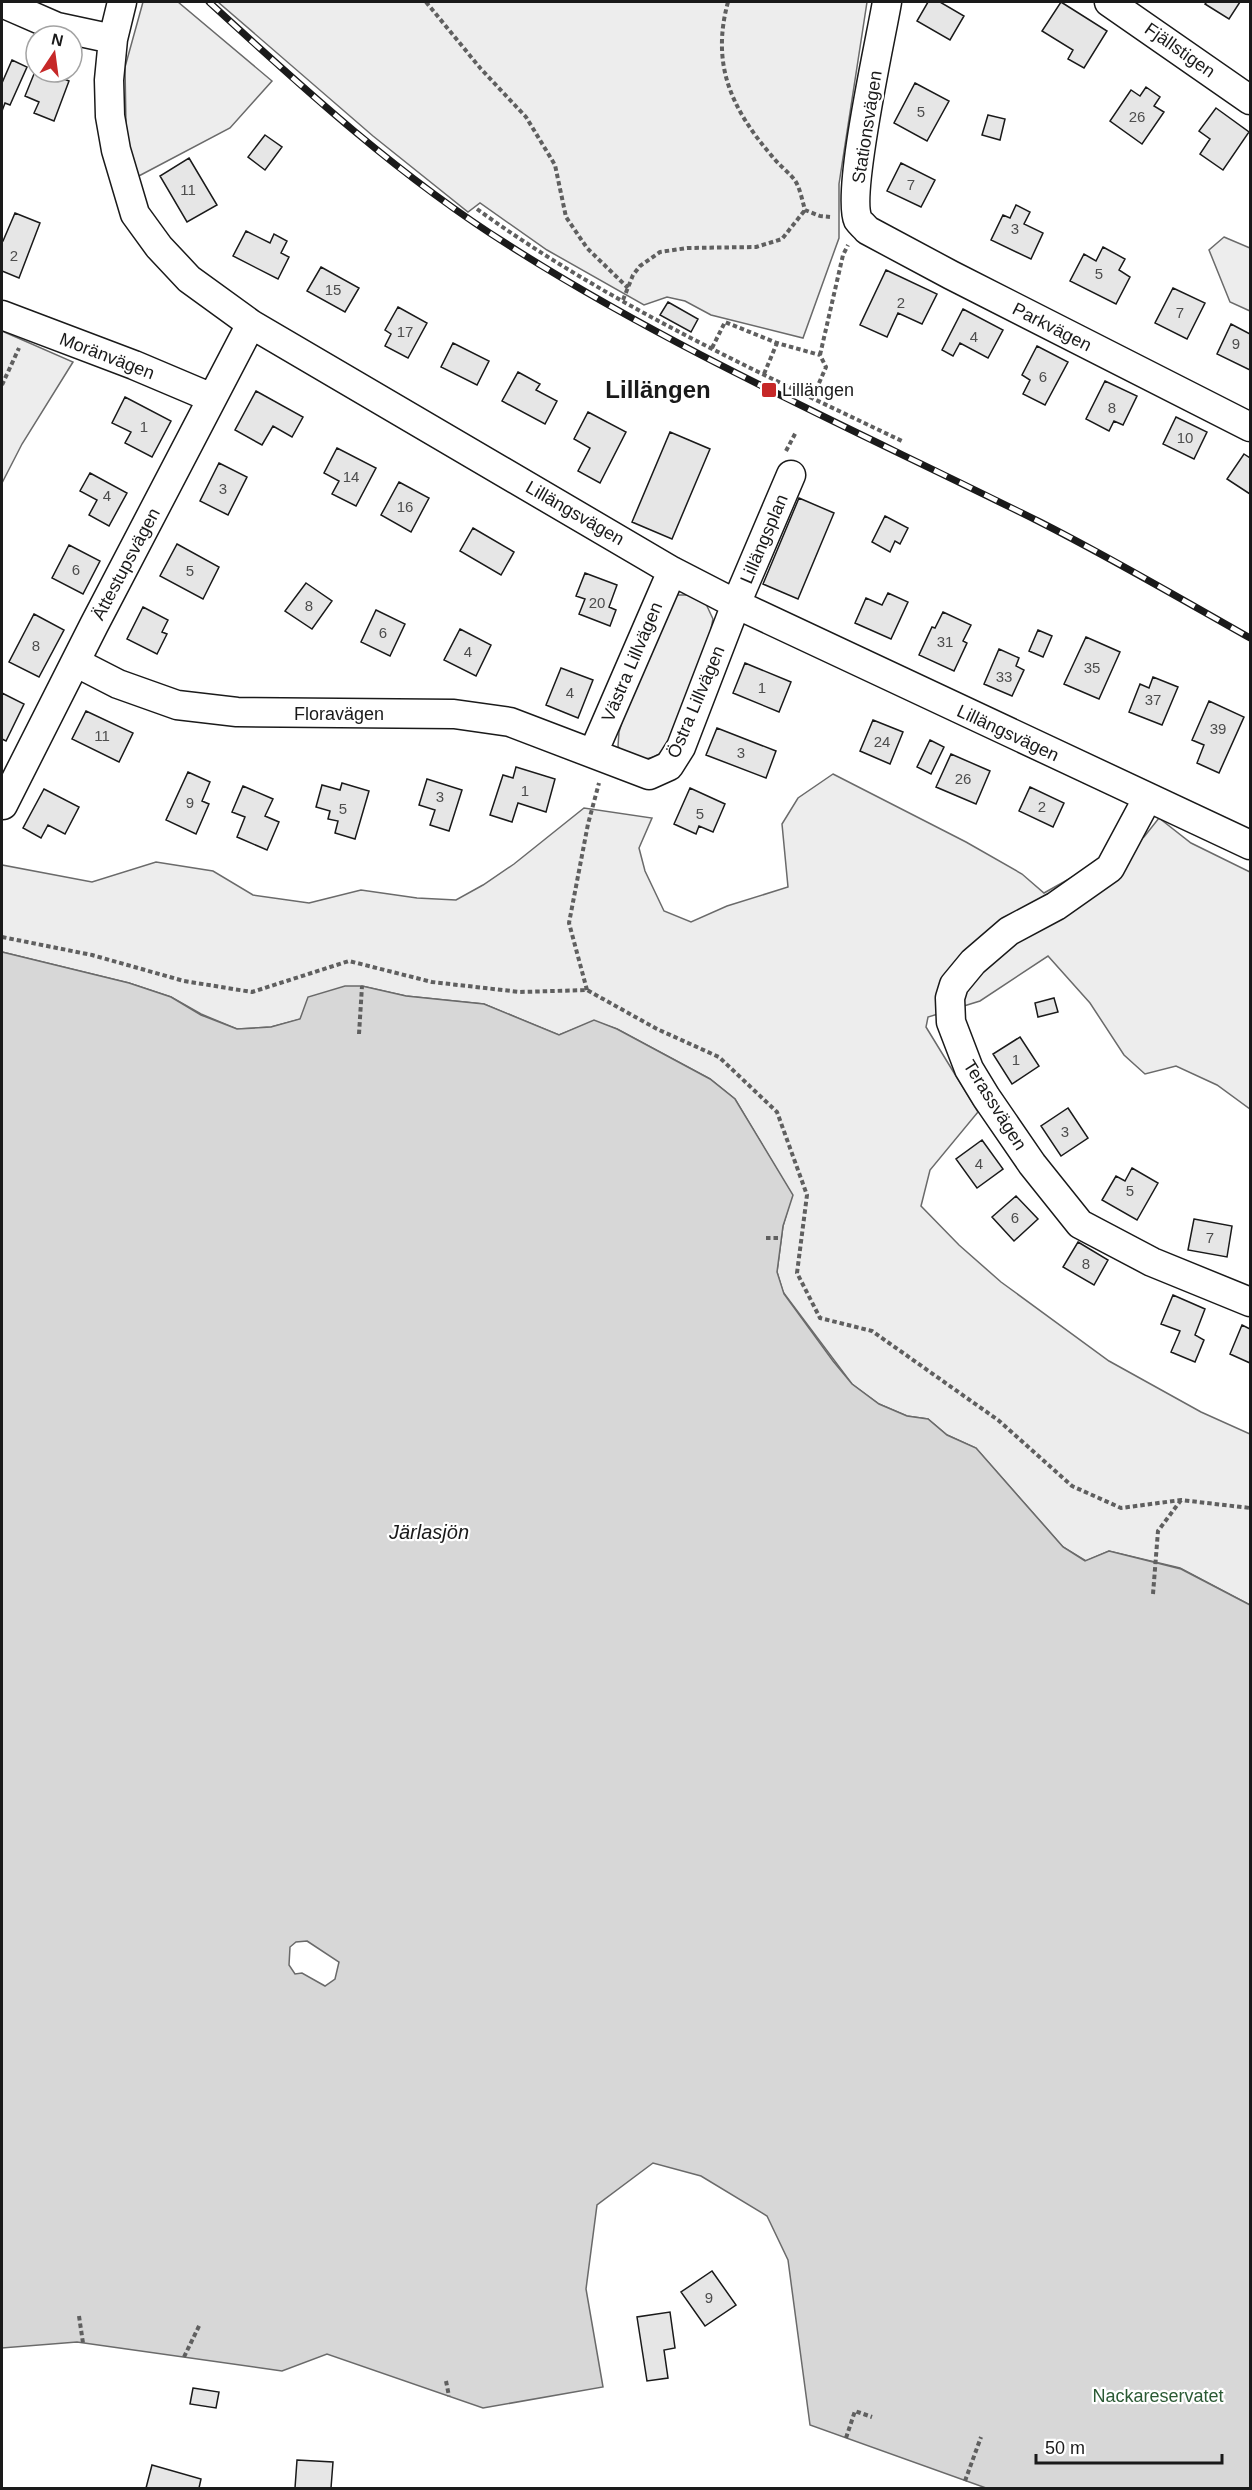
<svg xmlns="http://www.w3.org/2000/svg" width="1252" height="2490" viewBox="0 0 1252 2490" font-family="Arial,sans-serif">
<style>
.built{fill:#ededed;stroke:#6a6a6a;stroke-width:1.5}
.water{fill:#d7d7d7;stroke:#6a6a6a;stroke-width:1.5;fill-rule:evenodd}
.building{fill:#e6e6e6;stroke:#1a1a1a;stroke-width:1.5}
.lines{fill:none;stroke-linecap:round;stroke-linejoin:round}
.minor-casing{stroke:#1a1a1a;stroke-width:31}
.path{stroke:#5f5f5f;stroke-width:4;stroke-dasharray:4.5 3;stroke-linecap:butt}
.minor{stroke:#fff;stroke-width:28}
.rail-casing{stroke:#1a1a1a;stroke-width:7}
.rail{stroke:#fff;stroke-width:4.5;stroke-dasharray:14;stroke-linecap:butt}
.poi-dot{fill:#c62828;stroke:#fff;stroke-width:2}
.labels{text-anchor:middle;stroke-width:4.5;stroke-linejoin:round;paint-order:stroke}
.number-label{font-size:15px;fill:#4d4d4d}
.street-label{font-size:18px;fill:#1a1a1a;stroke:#fff}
.poi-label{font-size:18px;fill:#1a1a1a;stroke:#fff;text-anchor:start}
.park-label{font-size:18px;fill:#2b5a34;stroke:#fff}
.water-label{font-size:20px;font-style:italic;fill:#1a1a1a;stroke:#fff}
.district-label{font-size:24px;font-weight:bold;fill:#1a1a1a;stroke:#fff}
</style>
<rect width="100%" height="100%" fill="#fff"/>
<path class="built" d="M143 2H178L272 81 230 128 135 178 126 125 125 67Z
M218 2H867L839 184V238L803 338 711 315 685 301 667 297 644 305 547 250 480 203 468 212 373 136Z
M1224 237 1250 248V311L1230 302 1209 250Z
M2 331 73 362 22 444 2 483Z
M677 595H689L706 604 713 619 709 639 668 749 654 757 637 761 624 758 618 746 619 732 628 702Z
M833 774 966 842 1022 874 1044 893 1144 837 1159 818 1191 843 1250 872V1109L1217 1085 1176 1066 1145 1074 1124 1055 1090 1003 1048 956 980 1001 928 1017 926 1027 978 1112 930 1170 921 1206 959 1245 1001 1282 1109 1361 1201 1412 1250 1434V1605L1180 1568 1109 1551 1086 1561 1063 1547 976 1448 947 1435 928 1419 907 1416 879 1404 852 1384 783 1292 777 1272 783 1226 792 1195 735 1099 710 1079 617 1029 594 1021 559 1035 484 1004 406 996 362 986 301 1019 271 1027 237 1029 201 1014 171 997 129 983 2 952V865L92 882 156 862 213 871 253 895 309 903 361 890 417 898 456 900 483 885 514 864 584 808 652 818 639 848 645 871 664 911 691 922 727 906 788 887 782 824 798 798Z"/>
<path class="water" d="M2 952 129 983 171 997 201 1015 237 1029 271 1027 300 1019 308 997 345 986H362L406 996 484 1004 559 1035 594 1020 617 1029 710 1079 735 1099 793 1195 783 1226 777 1272 784 1294 833 1361 852 1384 879 1404 907 1416 928 1419 947 1435 976 1448 1063 1547 1085 1561 1109 1551 1181 1569 1250 1605V2488H986L810 2425 788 2260 767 2216 701 2176 653 2163 597 2205 586 2289 603 2387 483 2408 327 2354 282 2371 77 2342 2 2348ZM307 1941 339 1962 335 1979 325 1986 302 1973 295 1974 289 1965 290 1947 296 1942Z"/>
<path class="building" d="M928 2H940L964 16 950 40 917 21Z
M1061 2 1107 31 1084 68 1068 59 1073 50 1042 31Z
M1207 2H1240L1229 19 1205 4Z
M12 60 27 67 10 105 5 103 2 111V83Z
M36 69V72H46L69 81 54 121 34 113 39 102 25 96Z
M915 83 949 101 927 141 894 123Z
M1146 87 1160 97 1154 106 1164 112 1142 144 1110 121 1131 90 1140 96Z
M1216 108 1249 132 1223 170 1200 154 1210 139 1199 131Z
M988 115 1005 119 1000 140 982 135Z
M265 135 282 147 265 170 248 157Z
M189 158 217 205 187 222 160 176Z
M901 163 935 180 921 207 887 191Z
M1016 205 1030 212 1024 224 1043 233 1031 259 991 240 1003 215 1010 218Z
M15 213 40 223 19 278 2 271V241H3Z
M246 231 270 243 274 234 287 241 281 253 289 257 278 279 233 256Z
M1103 247 1125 259 1119 270 1130 277 1116 304 1070 281 1084 254 1096 261Z
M321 267 359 288 345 312 307 291Z
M886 270 937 294 922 324 898 313 887 337 860 325Z
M1173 288 1205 303 1187 339 1155 323Z
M668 302 698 319 691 332 660 315Z
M398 307 427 323 408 358 385 346 391 334 385 330Z
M963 309 1003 330 988 358 960 343 953 356 942 350Z
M1231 324 1250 334V370L1217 354Z
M453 343 489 361 477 385 441 367Z
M1037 346 1068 362 1045 405 1023 394 1030 380 1022 375Z
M518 372 540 384 536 390 557 401 545 424 502 401Z
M1105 381 1137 396 1123 425 1114 421 1109 431 1086 419Z
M256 391 303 417 292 437 273 426 262 445 235 430Z
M125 397 171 421 152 457 125 443 131 432 112 423Z
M588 412 626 432 600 483 578 471 590 448 574 439Z
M1176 417 1207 432 1194 459 1163 444Z
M670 432 710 449 672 539 632 522Z
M337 448 376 468 356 506 332 494 339 481 324 473Z
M1244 454 1250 458V494L1227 479Z
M219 463 247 477 228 515 200 501Z
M90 473 127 493 109 526 89 515 97 500 80 491Z
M399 482 429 498 411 532 381 515Z
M799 498 834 513 798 599 763 584Z
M885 516 908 528 900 544 895 541 890 552 872 542Z
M473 528 514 552 501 575 460 551Z
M177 544 219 567 203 599 160 576Z
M69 545 100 561 83 594 52 578Z
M585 573 617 585 609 607 616 610 610 626 579 614 585 599 576 596Z
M306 583 332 601 312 629 285 611Z
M888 593 908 602 891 639 855 623 866 598 882 605Z
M143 607 168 620 162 632 167 634 157 654 127 639Z
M376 610 405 624 390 656 361 642Z
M943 612 971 625 963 641 967 643 954 671 919 655 932 627 935 628Z
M34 614 64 630 39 677 9 662Z
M460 629 491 645 476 676 444 660Z
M1038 630 1052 636 1043 657 1029 651Z
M1086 637 1120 652 1099 699 1064 684Z
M999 649 1019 658 1016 666 1024 670 1012 696 984 684Z
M745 663 791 682 779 712 733 693Z
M561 668 593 680 578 718 546 705Z
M1153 677 1178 687 1162 725 1129 712 1140 684 1149 688Z
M2 693 24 704 6 741 2 739Z
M1209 701 1244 717 1219 773 1197 763 1204 745 1192 740Z
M86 711 133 733 119 762 72 739Z
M873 720 903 732 890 764 860 751Z
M717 728 776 751 766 778 706 755Z
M930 740 944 747 931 774 917 767Z
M951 754 990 771 976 804 936 787Z
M516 767 555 779 546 812 518 803 512 822 490 815 503 775 513 778Z
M188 772 210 782 202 801 209 804 196 834 166 820Z
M427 779 462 790 449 831 430 825 435 810 419 805Z
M342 783 369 791 355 839 335 833 338 821 328 819 330 811 316 807 322 785 340 790Z
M243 786 273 799 265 816 279 822 267 850 237 837 245 817 232 812Z
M1030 787 1064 803 1053 827 1019 811Z
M690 788 725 804 713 832 699 826 696 834 674 824Z
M44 789 79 807 65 834 48 825 41 838 23 828Z
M1054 998 1058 1012 1038 1017 1035 1003Z
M1020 1037 1039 1066 1012 1084 993 1054Z
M1068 1108 1088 1138 1061 1156 1041 1126Z
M982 1140 1003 1169 977 1188 956 1159Z
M1132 1168 1158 1183 1137 1220 1102 1200 1116 1176 1125 1181Z
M1016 1196 1038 1219 1014 1241 992 1217Z
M1194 1219 1232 1226 1227 1257 1188 1250Z
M1078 1242 1108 1260 1094 1285 1063 1267Z
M1173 1295 1205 1309 1195 1335 1204 1340 1195 1362 1171 1352 1180 1331 1161 1324Z
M1242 1325 1250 1329V1363L1230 1354Z
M712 2271 736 2305 705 2326 681 2292Z
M670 2312 675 2348 664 2350 668 2378 647 2381 637 2317Z
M193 2388 219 2392 216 2408 190 2404Z
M297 2460 333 2462 331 2488H295Z
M152 2465 201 2479 199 2488H146Z"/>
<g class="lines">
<defs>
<path id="minor" d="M122 2 113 39 109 80 110 116 116 150 135 214 159 247 189 279 251 324 672 571 736 604 1250 845
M887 2C881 38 846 193 858 220 860 223 865 227 867 230L951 275 1250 427
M1109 2 1250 100
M2 3 57 27 113 39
M2 315 134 365 212 398
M77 663 118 684 177 705 237 712 454 714 510 722 649 775 669 766 681 747 736 604 791 475
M593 753 672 571
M1147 799 1110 868 1056 906 1009 931 973 962 954 985 950 998 951 1022 969 1069 986 1097 1032 1164 1080 1224 1152 1262 1250 1302
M3 805 94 625 251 324"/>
</defs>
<use href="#minor" class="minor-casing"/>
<path class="path" d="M426 2 481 69 526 117 555 165 566 217 587 248 628 288
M728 2C711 64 731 108 771 155 778 164 787 171 794 179 800 187 802 200 805 210L820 216 830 217
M477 209C608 304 758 372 904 442
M623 300 633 275 640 266 660 252 687 248 756 247 782 239 805 210
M712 348 725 322 777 343 820 355
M820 355 843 255 848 245
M764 374 777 343
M2 385 19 348
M816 390 826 367 820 355
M786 451 796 432
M2 937 92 955 184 981 252 992 349 961 432 982 520 992 587 990 657 1029 719 1057 777 1112 807 1195 797 1273 820 1318 872 1331 998 1420 1072 1486 1121 1508 1181 1500 1250 1508
M587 990 569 923 588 824 599 783
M359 1034 362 986
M766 1238H782
M1153 1594 1158 1531 1181 1500
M79 2316 83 2343
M184 2357 200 2324
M446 2381 449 2396
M846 2438 855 2411 872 2417
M965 2481 981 2437"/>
<use href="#minor" class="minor"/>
<defs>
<path id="rail" d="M209 2C304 89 400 177 510 246 678 353 862 433 1040 522 1111 558 1181 599 1250 638"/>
</defs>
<use href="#rail" class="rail-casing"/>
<use href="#rail" class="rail"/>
</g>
<rect class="poi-dot" x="761" y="382" width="16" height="16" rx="3"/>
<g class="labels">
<g class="number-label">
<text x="921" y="117">5</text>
<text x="1137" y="122">26</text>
<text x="911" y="190">7</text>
<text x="188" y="195">11</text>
<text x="1015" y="234">3</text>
<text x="14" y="261">2</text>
<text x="1099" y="279">5</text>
<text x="333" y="295">15</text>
<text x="901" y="308">2</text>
<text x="1180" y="318">7</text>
<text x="405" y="337">17</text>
<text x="974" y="342">4</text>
<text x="1236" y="349">9</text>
<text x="1043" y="382">6</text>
<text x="1112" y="413">8</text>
<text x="144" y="432">1</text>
<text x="1185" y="443">10</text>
<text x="351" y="482">14</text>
<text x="223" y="494">3</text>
<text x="107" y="501">4</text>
<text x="405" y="512">16</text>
<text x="76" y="575">6</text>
<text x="190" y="576">5</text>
<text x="597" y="608">20</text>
<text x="309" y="611">8</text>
<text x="383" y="638">6</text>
<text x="945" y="647">31</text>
<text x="36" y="651">8</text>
<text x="468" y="657">4</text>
<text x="1092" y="673">35</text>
<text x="1004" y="682">33</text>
<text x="762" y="693">1</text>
<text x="570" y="698">4</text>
<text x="1153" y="705">37</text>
<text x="1218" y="734">39</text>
<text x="102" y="741">11</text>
<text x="882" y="747">24</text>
<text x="741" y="758">3</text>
<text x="963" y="784">26</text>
<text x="525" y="796">1</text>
<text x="440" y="802">3</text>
<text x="190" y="808">9</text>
<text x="1042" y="812">2</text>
<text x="343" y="814">5</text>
<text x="700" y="819">5</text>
<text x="1016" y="1065">1</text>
<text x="1065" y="1137">3</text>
<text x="979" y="1169">4</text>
<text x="1130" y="1196">5</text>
<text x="1015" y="1223">6</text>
<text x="1210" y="1243">7</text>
<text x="1086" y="1269">8</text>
<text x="709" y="2303">9</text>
</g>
<g class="street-label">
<text transform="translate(1180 50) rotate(35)" y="6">Fjällstigen</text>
<text transform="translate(867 127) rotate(-81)" y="6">Stationsvägen</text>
<text transform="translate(1052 327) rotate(27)" y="6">Parkvägen</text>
<text transform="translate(107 356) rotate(21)" y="6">Moränvägen</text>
<text transform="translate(575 513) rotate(30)" y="6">Lillängsvägen</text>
<text transform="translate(764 539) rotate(-67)" y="6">Lillängsplan</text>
<text transform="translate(126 564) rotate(-62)" y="6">Ättestupsvägen</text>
<text transform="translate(632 662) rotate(-67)" y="6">Västra Lillvägen</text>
<text transform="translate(696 702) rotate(-67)" y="6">Östra Lillvägen</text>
<text x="339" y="720">Floravägen</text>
<text transform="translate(1008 733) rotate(25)" y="6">Lillängsvägen</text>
<text transform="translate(995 1105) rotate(58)" y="6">Terassvägen</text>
</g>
<g class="poi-label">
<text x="782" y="396">Lillängen</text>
</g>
<g class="park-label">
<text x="1158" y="2402">Nackareservatet</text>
</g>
<g class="water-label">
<text x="429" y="1539">Järlasjön</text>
</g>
<g class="district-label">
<text x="658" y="398">Lillängen</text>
</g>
</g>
<rect width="1252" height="2490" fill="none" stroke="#1a1a1a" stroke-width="6"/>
<g transform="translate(54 54) rotate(13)"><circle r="28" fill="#ffffff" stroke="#a3a3a3" stroke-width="1.5"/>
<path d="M0-4.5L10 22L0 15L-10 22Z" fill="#c62828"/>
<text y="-9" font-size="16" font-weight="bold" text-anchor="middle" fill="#1a1a1a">N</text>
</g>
<path d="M1036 2454v9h186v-9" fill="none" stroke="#1a1a1a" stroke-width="3"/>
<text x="1045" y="2454" font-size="18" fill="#1a1a1a" stroke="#ffffff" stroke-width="4.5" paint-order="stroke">50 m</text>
</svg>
